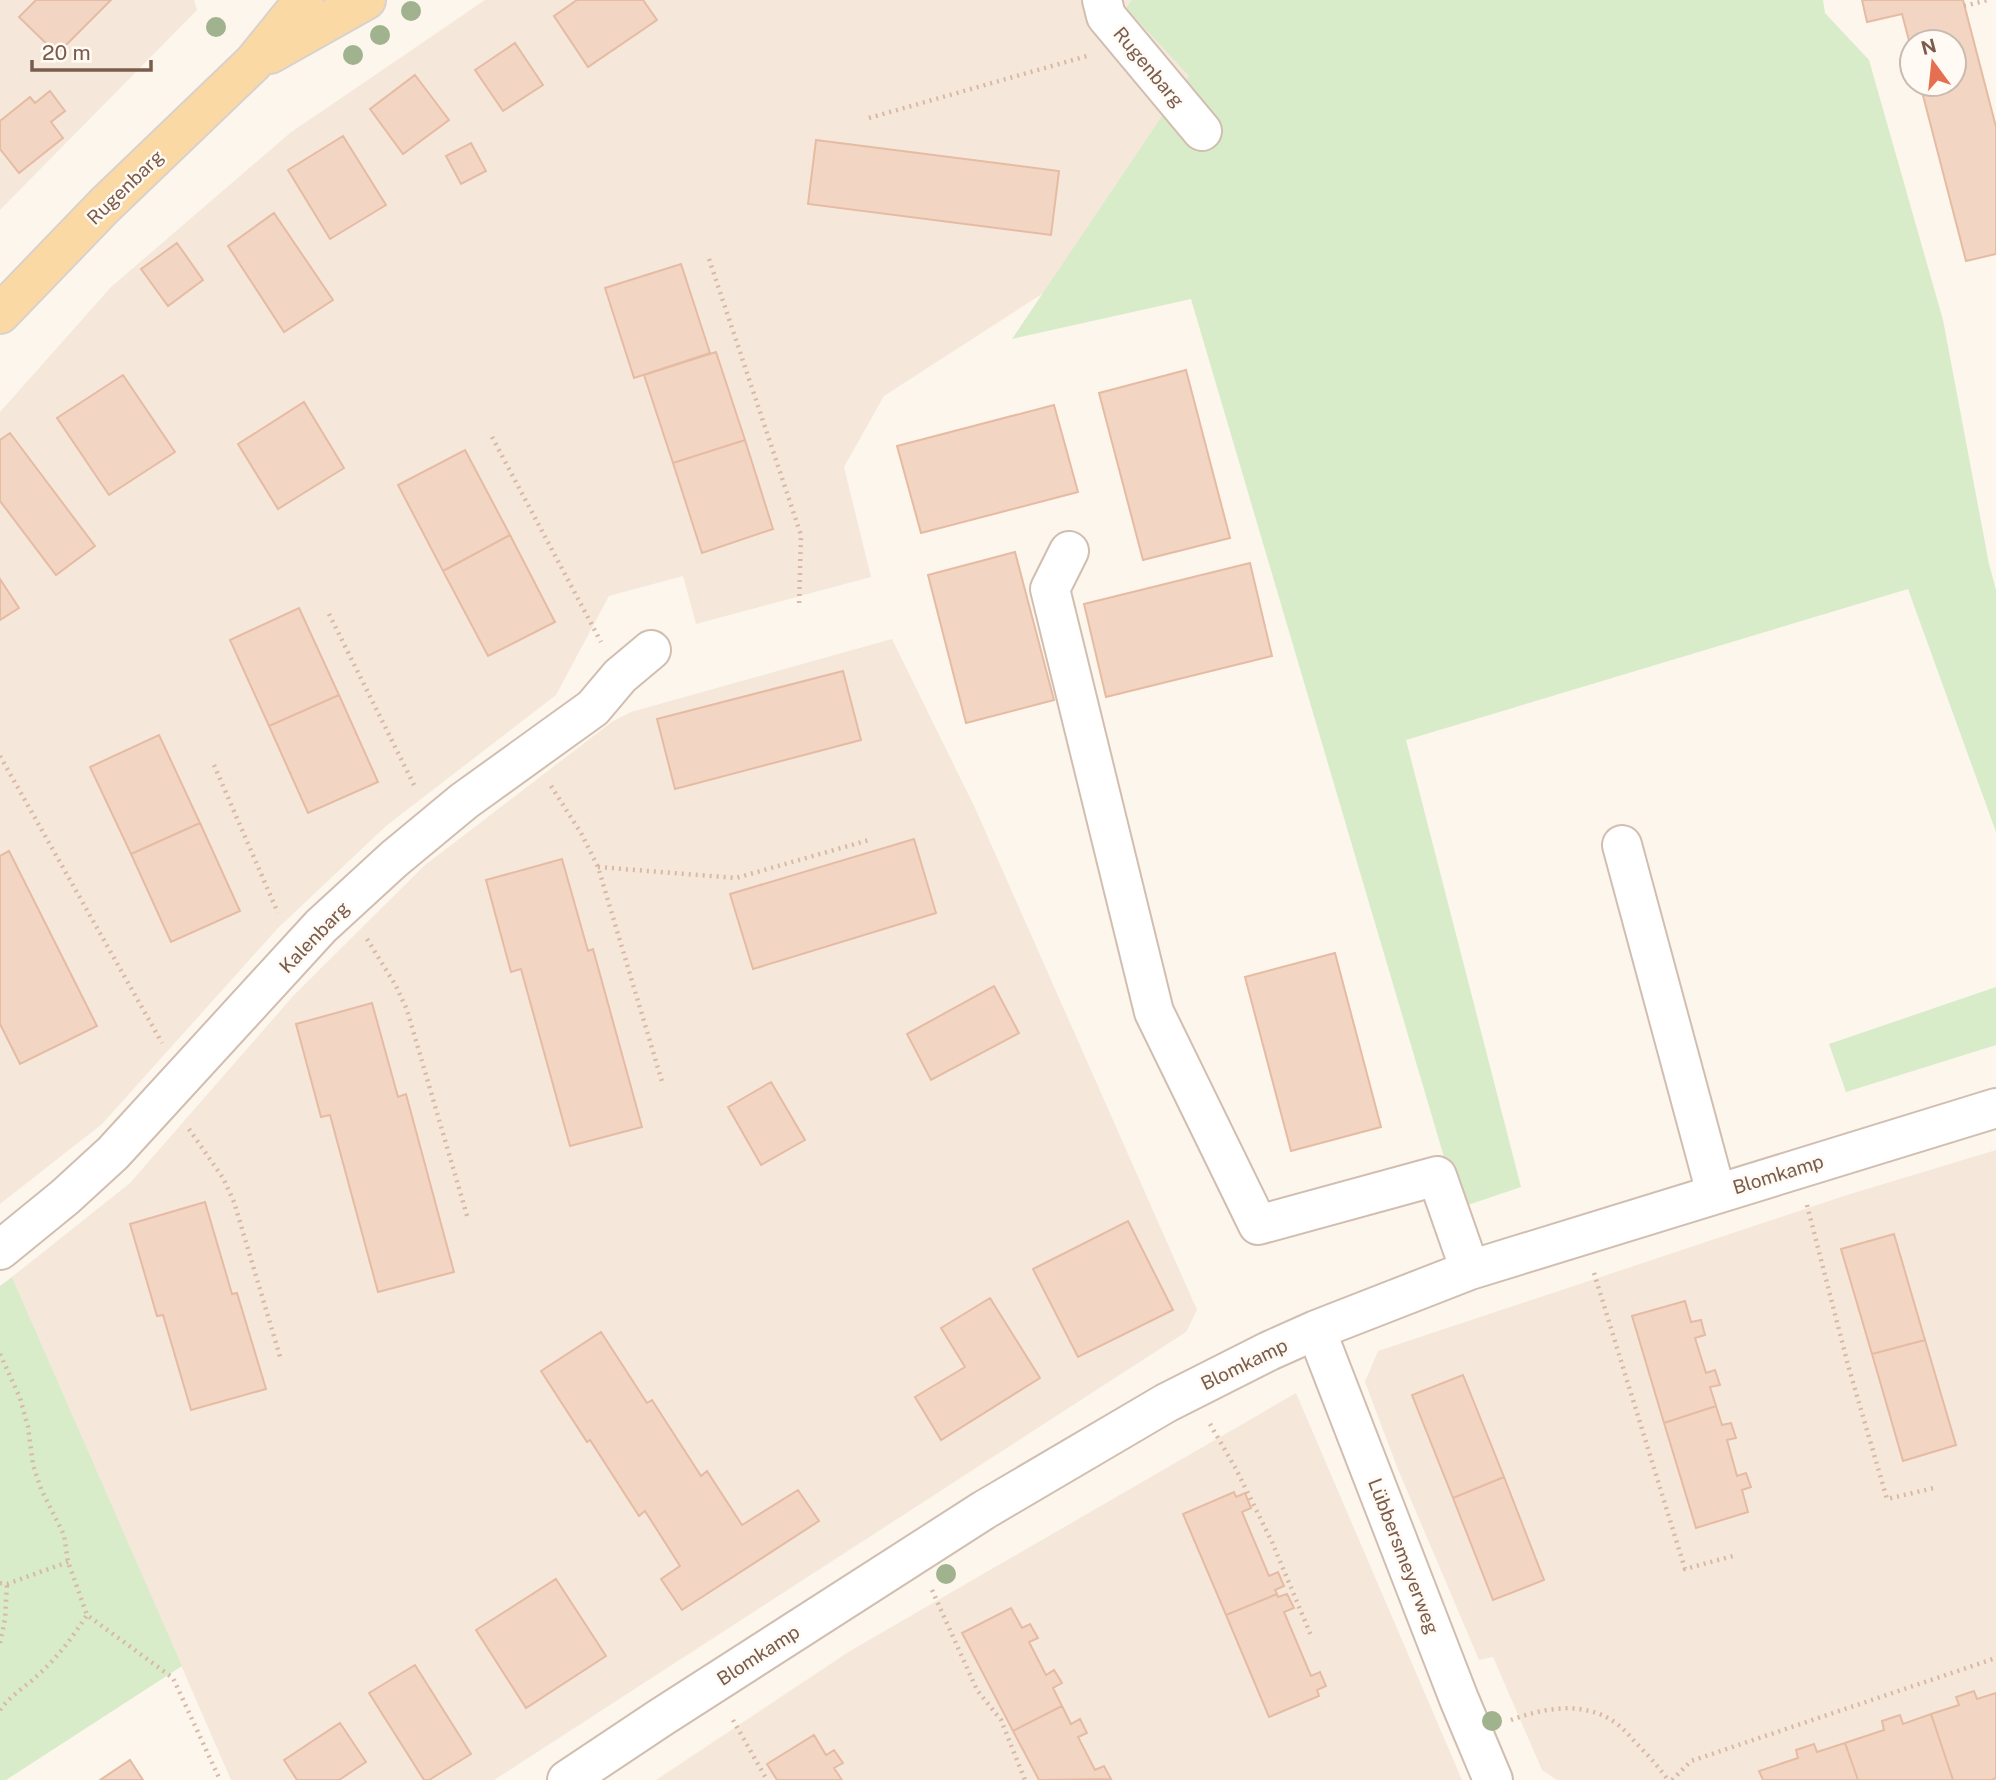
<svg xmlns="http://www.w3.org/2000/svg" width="1996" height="1780" viewBox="0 0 1996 1780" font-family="'Public Sans',sans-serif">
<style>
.residential{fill:#f5e8da}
.green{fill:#d8ecc9}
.building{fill:#f3d5c3;stroke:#e6bba3;stroke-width:2}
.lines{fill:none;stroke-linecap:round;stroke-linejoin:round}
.minor-casing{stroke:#d1beb0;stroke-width:42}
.major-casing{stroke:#dad1cd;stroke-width:42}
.path{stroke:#d9b8a5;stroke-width:4.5;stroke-dasharray:2 5;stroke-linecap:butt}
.minor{stroke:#fff;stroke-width:38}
.major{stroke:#fbd9a5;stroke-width:38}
.tree{fill:#a0b28e}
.labels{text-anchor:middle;stroke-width:5;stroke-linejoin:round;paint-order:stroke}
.street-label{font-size:19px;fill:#7a5c4d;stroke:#fffaf3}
</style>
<rect width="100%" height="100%" fill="#fdf6ec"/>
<path class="residential" d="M0 0H194L197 10 0 210Z
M485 0H1328L1113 248 884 396 844 467 871 577 696 624 683 576 609 596 556 695 386 826 278 928 102 1124 0 1204V412L111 287 290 133Z
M892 639 975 808 1197 1310 1186 1332 494 1780H231L12 1277 130 1183 294 995 425 865 613 721 631 712Z
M1996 1150V1780H1557L1542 1770 1493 1657 1479 1660 1397 1467 1365 1382 1378 1351 1847 1195Z
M1296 1393 1462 1780H656L850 1651Z"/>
<path class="green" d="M1132 0H1823L1825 13 1869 60 1943 320 1989 564 1996 590V832L1908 589 1406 740 1521 1187 1459 1208 1191 299 1012 339 1189 76 1126 8Z
M1996 987V1045L1846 1092 1829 1044Z
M12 1277 182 1666 6 1780H0V1286Z"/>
<path class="building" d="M36 0H111L57 54 19 17Z
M577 0H643L657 20 588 67 554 16Z
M1862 0H1963L1996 127V254L1966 261 1920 84H1954V42H1912V52L1902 14 1867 22Z
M515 43 543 85 503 111 475 70Z
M415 75 449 120 403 154 370 109Z
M50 91 65 111 51 122 63 138 19 173 0 149V121L30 97 35 103Z
M343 136 386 205 330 239 288 170Z
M816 140 1059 171 1051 235 808 204Z
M471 143 486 171 461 184 446 156Z
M274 213 333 300 284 332 228 246Z
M177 243 203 280 168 306 141 269Z
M681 264 710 353 634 378 605 288Z
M716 352 745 440 673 463 644 375Z
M1186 370 1230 538 1143 560 1099 393Z
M123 375 175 452 109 495 57 418Z
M304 402 344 468 278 509 238 444Z
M1054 405 1078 492 921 533 897 446Z
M10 433 95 546 56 575 0 501V440Z
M745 440 773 529 702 553 673 463Z
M465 450 510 535 443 571 398 485Z
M510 535 555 622 488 656 443 571Z
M1015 552 1054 700 966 723 928 575Z
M1250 563 1272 656 1106 697 1084 604Z
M0 579 19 608 0 620Z
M299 608 339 695 269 726 230 640Z
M843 671 861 740 675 789 657 719Z
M339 695 378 782 308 813 269 726Z
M159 735 200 823 131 854 90 767Z
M200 823 240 911 171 942 131 854Z
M914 839 936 913 753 969 730 894Z
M9 851 97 1026 20 1064 0 1024V856Z
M562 859 588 951 593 949 642 1127 570 1146 521 969 511 972 486 880Z
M1335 953 1381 1127 1291 1151 1245 977Z
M994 986 1019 1033 931 1080 907 1034Z
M372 1003 398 1097 406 1094 454 1272 378 1292 330 1115 321 1117 296 1024Z
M771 1082 805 1140 761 1165 728 1107Z
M205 1202 232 1294 237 1293 266 1389 191 1410 163 1315 157 1316 130 1224Z
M1128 1221 1173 1310 1078 1357 1033 1269Z
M1894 1234 1925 1340 1872 1354 1841 1249Z
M990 1298 1040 1378 941 1440 915 1397 965 1367 941 1328Z
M1685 1301 1691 1322 1701 1320 1705 1335 1695 1338 1706 1373 1715 1370 1720 1385 1710 1387 1716 1406 1664 1423 1632 1316Z
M601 1332 647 1403 652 1400 701 1476 707 1471 742 1525 798 1490 819 1521 682 1610 661 1579 680 1566 645 1511 639 1516 590 1440 587 1442 541 1371Z
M1925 1340 1956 1445 1903 1461 1872 1354Z
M1463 1375 1504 1477 1453 1498 1412 1395Z
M1716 1406 1722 1425 1731 1423 1736 1438 1727 1440 1737 1476 1746 1473 1751 1487 1742 1490 1748 1512 1696 1528 1664 1423Z
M1504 1477 1544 1580 1493 1600 1453 1498Z
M1234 1492 1236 1497 1245 1493 1251 1508 1242 1512 1269 1576 1278 1572 1284 1586 1275 1590 1277 1594 1226 1615 1183 1514Z
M556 1579 606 1656 526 1708 476 1630Z
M1277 1594 1278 1597 1287 1594 1294 1608 1284 1612 1311 1676 1320 1672 1326 1686 1317 1690 1319 1696 1269 1717 1226 1615Z
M1011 1608 1022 1628 1030 1624 1038 1638 1029 1642 1046 1675 1054 1670 1062 1683 1053 1688 1062 1706 1013 1731 962 1633Z
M415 1665 471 1754 429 1780H424L369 1693Z
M1974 1691 1977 1699 1996 1693V1778L1992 1780H1953L1931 1714 1959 1705 1956 1697Z
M1062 1706 1071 1724 1080 1719 1087 1733 1078 1737 1095 1770 1104 1766 1111 1779 1039 1780 1013 1731Z
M1931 1714 1953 1780H1858L1845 1743 1884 1730 1882 1721 1900 1715 1903 1724Z
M340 1723 366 1762 339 1780H297L284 1760Z
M814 1735 826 1755 834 1750 843 1763 834 1768 842 1780H777L767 1764Z
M1845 1743 1858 1780H1763L1759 1771 1798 1758 1796 1750 1814 1744 1817 1752Z
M130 1760 143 1780H100Z"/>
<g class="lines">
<defs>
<path id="minor" d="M1102 0 1106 16 1202 131
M1069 551 1050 589 1154 1012 1258 1225 1437 1176 1470 1270
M1622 845 1716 1193
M0 1250 65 1197 113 1153 321 926 394 859 464 801 593 708 620 676 651 650
M1316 1330 1459 1699 1493 1780
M567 1780 660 1718 984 1510 1166 1403 1269 1351 1316 1330 1470 1270 1996 1108"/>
<path id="major" d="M270 54 366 0
M0 314 104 206 253 63 304 0"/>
</defs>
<use href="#minor" class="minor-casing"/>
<use href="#major" class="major-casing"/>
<path class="path" d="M1964 6 1988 0
M869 118 1087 56
M709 259 801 535 799 608
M492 437 601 642
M329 614 416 789
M0 756 162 1043
M214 765 278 913
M551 786 581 833 598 867 663 1085
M598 867 736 878 869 840
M367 939 396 986 407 1010 468 1219
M189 1129 223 1178 234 1202 281 1360
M1807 1205 1848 1365 1887 1499 1934 1488
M1594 1273 1685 1569 1733 1556
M0 1354 20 1398 28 1427 33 1465 41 1489 64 1535 68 1562 87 1615 173 1678 220 1780
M1210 1424 1236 1469 1272 1542 1312 1638
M0 1583 7 1584 68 1562
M932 1590 977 1690 1001 1720 1025 1780
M0 1643 5 1619 7 1584
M0 1710C10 1696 25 1687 37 1676 57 1658 72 1638 87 1615
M733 1720 767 1780
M1511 1720C1546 1707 1585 1701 1616 1723 1624 1729 1630 1736 1636 1743 1648 1755 1658 1766 1668 1780
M1672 1780 1691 1761 1996 1658"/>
<use href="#minor" class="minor"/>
<use href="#major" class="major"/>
</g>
<g class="tree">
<circle cx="411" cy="11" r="10"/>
<circle cx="216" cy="27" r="10"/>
<circle cx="380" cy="35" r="10"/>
<circle cx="353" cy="55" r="10"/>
<circle cx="946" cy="1574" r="10"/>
<circle cx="1492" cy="1721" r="10"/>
</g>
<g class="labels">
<g class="street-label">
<text transform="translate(1149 67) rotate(50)" y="7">Rugenbarg</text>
<text transform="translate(125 187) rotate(-44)" y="7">Rugenbarg</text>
<text transform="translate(314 937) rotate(-46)" y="7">Kalenbarg</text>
<text transform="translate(1778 1174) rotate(-17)" y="7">Blomkamp</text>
<text transform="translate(1244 1364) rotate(-26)" y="7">Blomkamp</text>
<text transform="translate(1404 1556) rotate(69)" y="7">Lübbersmeyerweg</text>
<text transform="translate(758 1655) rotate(-33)" y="7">Blomkamp</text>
</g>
</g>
<g transform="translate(1933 63) rotate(345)"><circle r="33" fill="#fffaf3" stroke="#cabbb1" stroke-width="2"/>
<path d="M0-5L12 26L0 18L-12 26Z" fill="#e76f51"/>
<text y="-10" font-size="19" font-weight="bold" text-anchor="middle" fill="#7a5c4d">N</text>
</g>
<path d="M32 60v10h119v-10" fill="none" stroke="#7a5c4d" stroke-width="3.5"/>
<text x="42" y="60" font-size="21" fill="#7a5c4d" stroke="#fffaf3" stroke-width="5" paint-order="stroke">20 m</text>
</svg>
